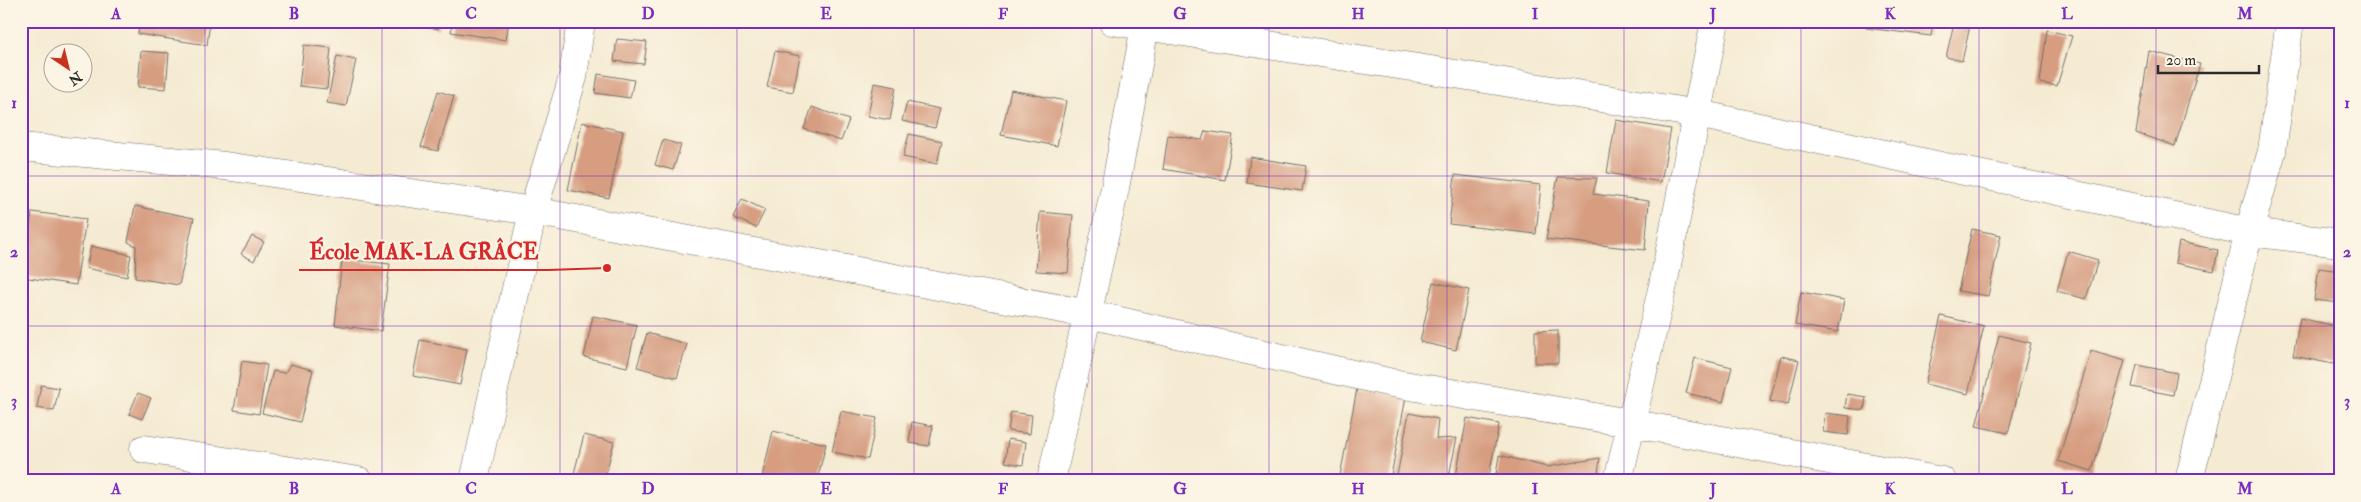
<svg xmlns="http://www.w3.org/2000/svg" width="2361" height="502" viewBox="0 0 2361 502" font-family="'IM FELL Double Pica',serif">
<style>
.building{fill:#d69d81}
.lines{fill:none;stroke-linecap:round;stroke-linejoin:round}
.minor-casing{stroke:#726e66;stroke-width:29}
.minor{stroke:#fff;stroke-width:28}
.grid{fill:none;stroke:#7b2cbf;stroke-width:1;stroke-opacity:0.55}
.leader{fill:none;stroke:#d62828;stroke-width:2}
.callout-dot{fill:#d62828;stroke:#fcf5e5;stroke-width:2}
.callout-label{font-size:22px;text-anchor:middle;font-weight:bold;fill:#d62828;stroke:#fcf5e5;stroke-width:4;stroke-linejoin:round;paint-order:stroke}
.neatline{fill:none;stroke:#7b2cbf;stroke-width:2}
.grid-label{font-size:16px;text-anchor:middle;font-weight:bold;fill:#7b2cbf}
</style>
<rect width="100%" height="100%" fill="#fcf5e5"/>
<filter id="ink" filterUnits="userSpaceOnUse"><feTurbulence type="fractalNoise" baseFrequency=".02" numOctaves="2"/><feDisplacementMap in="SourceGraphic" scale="10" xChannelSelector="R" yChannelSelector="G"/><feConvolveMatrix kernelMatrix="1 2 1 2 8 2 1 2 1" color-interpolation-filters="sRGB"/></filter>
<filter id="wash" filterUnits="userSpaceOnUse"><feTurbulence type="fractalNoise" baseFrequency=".0096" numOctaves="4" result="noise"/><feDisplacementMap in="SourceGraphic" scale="20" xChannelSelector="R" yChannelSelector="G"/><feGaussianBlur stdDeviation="1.12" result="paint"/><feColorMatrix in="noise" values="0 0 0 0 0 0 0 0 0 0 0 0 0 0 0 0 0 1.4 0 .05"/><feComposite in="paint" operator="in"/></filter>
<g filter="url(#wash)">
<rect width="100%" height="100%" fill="#f5ebd3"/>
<g id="blocks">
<path class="building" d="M140 21H210L207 45 138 34Z
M409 21H440L438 29Z
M453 21H509L506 40 451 32Z
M1866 21H1933L1931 36 1866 28Z
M1954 23 1970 26 1962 61 1946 57Z
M2047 30 2072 36 2057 86 2040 83Z
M617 39 647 42 644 64 614 61Z
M304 45 331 48 327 89 299 86Z
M141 51 169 53 166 89 138 87Z
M775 51 800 56 793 92 767 87Z
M2149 51 2200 64 2175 146 2136 133Z
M337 56 356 60 346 106 327 103Z
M598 74 634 80 630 98 595 93Z
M874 83 896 87 890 120 868 116Z
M1011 90 1066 101 1057 146 1001 135Z
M438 91 454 96 438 151 421 147Z
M907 102 940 109 935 128 902 121Z
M812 107 849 120 841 141 804 129Z
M1616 120 1671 129 1661 182 1607 173Z
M582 122 623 131 609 198 568 190Z
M1205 131 1233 135 1225 180 1163 169 1168 135 1202 140Z
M909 134 942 141 937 164 903 157Z
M663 140 681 145 673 170 655 165Z
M1250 157 1306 166 1302 191 1247 183Z
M1455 175 1541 185 1536 234 1449 224Z
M1558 177 1597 178 1593 194 1649 201 1645 250 1546 239Z
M742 199 765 210 756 228 733 217Z
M135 206 194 218 179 285 135 278 136 246 128 242Z
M32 212 86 219 76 285 22 277Z
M1040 212 1073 215 1068 273 1036 271Z
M1972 229 2001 235 1988 296 1958 291Z
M252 236 264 242 254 261 241 254Z
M2179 242 2218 250 2214 271 2175 263Z
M91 246 131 255 127 277 86 268Z
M2068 251 2098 260 2086 299 2057 291Z
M342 259 390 264 381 331 335 325Z
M2319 268 2340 271V303L2314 300Z
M1433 282 1469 290 1456 350 1420 342Z
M1801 292 1844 300 1838 332 1795 325Z
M593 316 637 325 627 367 584 357Z
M1941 316 1984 326 1968 394 1925 384Z
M2300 318 2340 327 2338 365 2293 356Z
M1558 330V363H1535V331Z
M647 333 687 344 677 378 637 367Z
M1999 335 2031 343 2008 433 1976 426Z
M420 340 467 349 460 385 413 376Z
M2091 351 2125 361 2092 471 2058 461Z
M1781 356 1799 360 1788 405 1770 401Z
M1695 358 1732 367 1723 402 1686 393Z
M242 361 267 365 259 414 234 410Z
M290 364 313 370 300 422 262 413 273 371 285 373Z
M2137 365 2177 373 2173 395 2132 387Z
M41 385 59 388 54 411 37 408Z
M1357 389 1406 397 1390 481H1339Z
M138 393 151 398 142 419 129 414Z
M1847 394 1866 397 1864 410 1845 408Z
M841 411 877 418 868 459 832 452Z
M1011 412 1032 415 1030 434 1008 431Z
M1409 413 1438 419 1436 439 1457 438 1448 481H1396Z
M1825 413 1850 416 1848 435 1823 432Z
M1467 418 1499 424 1488 481H1455Z
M912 422 933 426 929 446 909 443Z
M773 431 826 444 817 481H761Z
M584 435 614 442 604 481H572Z
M1008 439 1026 442 1023 465 1005 462Z
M1499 455 1547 467 1600 458 1597 481H1495Z"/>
</g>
</g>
<g filter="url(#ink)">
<use href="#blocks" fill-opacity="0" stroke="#726e66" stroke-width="1"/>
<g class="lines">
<defs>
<path id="minor" d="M1112 21 1431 70 1698 114 2249 232 2340 243
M21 147 225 166 533 211 1089 314 1392 383 1630 423 1942 481
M144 449 359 481
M474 481 533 211 573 77 581 21
M1051 481 1115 188 1146 21
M1618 481 1663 285 1715 21
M2189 481 2249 232 2272 151 2290 21"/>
</defs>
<use href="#minor" class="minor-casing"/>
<use href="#minor" class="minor"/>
</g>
</g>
<path class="grid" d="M205 21V481M382 21V481M560 21V481M737 21V481M914 21V481M1092 21V481M1269 21V481M1447 21V481M1624 21V481M1801 21V481M1979 21V481M2156 21V481M21 176H2340M21 326H2340"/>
<path class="leader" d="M607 268L548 270H299"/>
<circle class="callout-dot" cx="607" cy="268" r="5"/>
<g class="callout-label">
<text x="424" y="259">École MAK-LA GRÂCE</text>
</g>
<rect width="2361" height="502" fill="none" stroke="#fcf5e5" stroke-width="55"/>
<g transform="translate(68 68) rotate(145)"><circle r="24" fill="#fcf5e5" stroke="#a8a49b"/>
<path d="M0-4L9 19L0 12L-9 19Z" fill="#c8321e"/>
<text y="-8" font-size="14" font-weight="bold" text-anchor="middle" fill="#2b2b2b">N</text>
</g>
<path d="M2158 65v8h101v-8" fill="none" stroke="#2b2b2b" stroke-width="2.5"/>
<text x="2166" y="65" font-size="15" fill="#2b2b2b" stroke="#fcf5e5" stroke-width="4" paint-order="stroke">20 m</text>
<rect x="28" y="28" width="2306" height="446" class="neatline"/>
<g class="grid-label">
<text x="116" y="19">A</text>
<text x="294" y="19">B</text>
<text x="471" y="19">C</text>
<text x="648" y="19">D</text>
<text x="826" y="19">E</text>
<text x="1003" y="19">F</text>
<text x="1180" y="19">G</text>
<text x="1358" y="19">H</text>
<text x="1535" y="19">I</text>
<text x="1713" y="19">J</text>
<text x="1890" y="19">K</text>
<text x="2067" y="19">L</text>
<text x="2245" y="19">M</text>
<text x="14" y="108">1</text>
<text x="2347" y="108">1</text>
<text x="14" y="257">2</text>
<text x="2347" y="257">2</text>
<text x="14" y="406">3</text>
<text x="2347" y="406">3</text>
<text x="116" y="494">A</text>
<text x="294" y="494">B</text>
<text x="471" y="494">C</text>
<text x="648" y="494">D</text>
<text x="826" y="494">E</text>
<text x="1003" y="494">F</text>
<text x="1180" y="494">G</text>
<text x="1358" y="494">H</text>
<text x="1535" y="494">I</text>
<text x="1713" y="494">J</text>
<text x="1890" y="494">K</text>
<text x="2067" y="494">L</text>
<text x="2245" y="494">M</text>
</g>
</svg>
